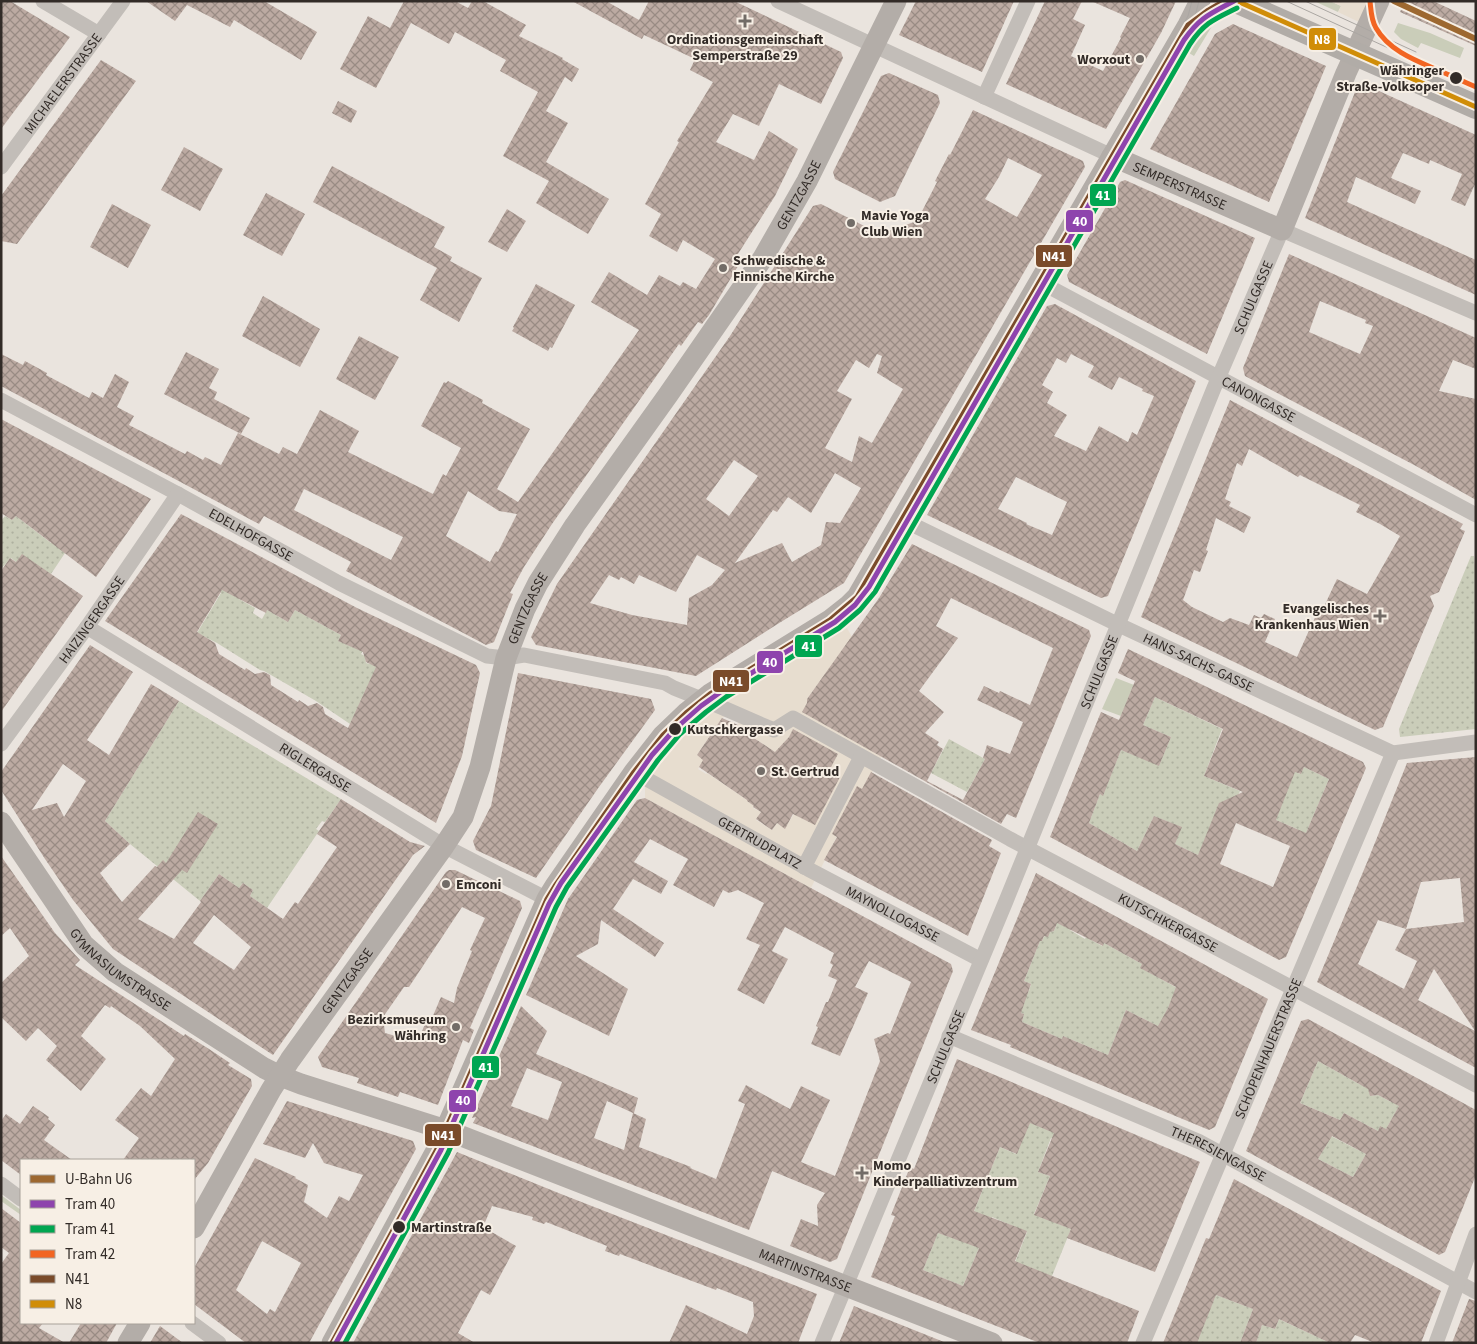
<svg xmlns="http://www.w3.org/2000/svg" width="1477" height="1344" viewBox="0 0 1477 1344" font-family="'Source Sans 3',sans-serif">
<style>
.grass{fill:#cacdb9}
.park{fill:url(#park-dots)}
.plaza{fill:#e7ddcf;fill-rule:evenodd}
.building{fill:url(#building-cross-hatch);fill-rule:evenodd}
.lines{fill:none;stroke-linecap:round;stroke-linejoin:round}
.street{stroke:#c2bdb8;stroke-width:15}
.secondary{stroke:#b3ada8;stroke-width:21}
.primary{stroke:#b1aca7;stroke-width:24}
.tram{stroke:#aaa6a2;stroke-width:1}
.bus-1-casing{stroke:#f7efe5;stroke-width:9}
.bus-2-casing{stroke:#f7efe5;stroke-width:9}
.bus-1{stroke:#7a4b2a;stroke-width:5}
.bus-2{stroke:#d08d08;stroke-width:5}
.tram-1-casing{stroke:#f7efe5;stroke-width:9}
.tram-2-casing{stroke:#f7efe5;stroke-width:9}
.tram-3-casing{stroke:#f7efe5;stroke-width:9}
.tram-1{stroke:#8e44ad;stroke-width:5}
.tram-2{stroke:#00a651;stroke-width:5}
.tram-3{stroke:#f26522;stroke-width:5}
.metro-1-casing{stroke:#f7efe5;stroke-width:10}
.metro-1{stroke:#9d6830;stroke-width:6}
.poi-dot{fill:#726c67;stroke:#f7efe5;stroke-width:2}
.stop-dot{fill:#322b27;stroke:#f7efe5;stroke-width:2}
.labels{text-anchor:middle;stroke-width:4;stroke-linejoin:round;paint-order:stroke}
.poi-label{font-size:14px;font-weight:bold;fill:#322b27;stroke:#f7efe5;text-anchor:start}
.stop-label{font-size:14px;font-weight:bold;fill:#322b27;stroke:#f7efe5;text-anchor:start}
.street-label{font-size:14px;fill:#322b27;stroke:#f7efe5}
.line-badge{stroke:#f7efe5;stroke-width:2}
.badge-label{font-size:14px;text-anchor:middle;font-weight:bold;fill:#fff}
</style>
<defs>
<pattern id="park-dots" width="8" height="8" patternUnits="userSpaceOnUse" patternTransform="scale(1.25)"><rect width="8" height="8" fill="#cacdb9"/><path d="M2 2h.1M6 6h.1" fill="none" stroke="#aeb09f" stroke-width="1.8" stroke-linecap="round"/></pattern>
<pattern id="building-cross-hatch" width="8" height="8" patternUnits="userSpaceOnUse" patternTransform="scale(1.25)"><rect width="8" height="8" fill="#bcaaa2"/><path d="M0 0l8 8M0 8l8-8" fill="none" stroke="#998b84"/></pattern>
</defs>
<rect width="100%" height="100%" fill="#eae4de"/>
<path class="grass" d="M1314 1H1330L1341 6 1338 12Z
M1214 17 1215 21 1194 56 1189 53 1206 23Z
M1398 23 1430 33 1464 48 1460 58 1421 43 1418 48 1401 39 1394 32Z
M1116 678 1134 685 1121 716 1102 709Z
M1 1195 21 1210V1215L1 1201Z"/>
<path class="park" d="M5 516 12 520 16 516 51 543 70 518 75 538 51 574 16 562 11 558 1 569V521Z
M1471 556H1474L1476 576V729L1400 737 1399 729Z
M191 576 247 586 239 599 255 608 253 613 262 619 267 610 288 622 295 610 341 635 338 641 363 651 361 654 365 656 366 663 370 664 380 663 350 724 316 701 264 671 260 670 217 643 197 633 221 593Z
M1155 697 1222 729 1204 776 1240 791 1234 805 1198 855 1175 844 1181 827 1154 816 1137 851 1089 823 1100 794 1103 795 1121 750 1159 765 1171 737 1143 725Z
M179 701 341 799 325 822 322 821 316 829 319 831 267 908 250 896 253 890 243 883 239 888 219 874 200 901 130 844 105 821Z
M949 739 985 759 967 792 931 773Z
M1266 757 1300 774 1304 767 1329 779 1299 850 1290 846 1297 829 1276 820Z
M1051 917 1070 928V930L1085 939 1086 937 1102 946 1104 943 1142 964 1141 968 1179 989 1168 1008 1160 1027 1126 1010 1108 1055 1063 1036 1062 1039 1022 1022 1024 1014 1014 1010 1029 991 1031 984 1024 981 1040 941H1042C1044 935 1048 932 1054 931L1056 926Z
M1318 1061 1359 1084 1369 1086 1370 1094 1373 1096 1378 1095 1391 1102 1394 1098 1401 1103 1386 1129 1378 1131 1344 1113 1340 1120 1300 1103Z
M1002 1111 1058 1134 1056 1139 1051 1138 1038 1172 1050 1176 1034 1214 1071 1229 1052 1276 1002 1295 1027 1232 992 1217 963 1286 923 1270 938 1233 962 1241 1000 1147 1016 1154Z
M1331 1136 1366 1154 1353 1177 1318 1159Z
M1216 1295 1253 1309 1240 1343H1195Z
M1279 1319 1283 1321 1330 1343H1256L1262 1325 1275 1329Z"/>
<path class="plaza" d="M1330 1H1366V12L1361 23 1338 12 1341 6Z
M847 628 852 637 807 699V705L886 748 842 826 811 888 645 798V779L663 755 685 732 731 699 728 694 736 695ZM725 716 737 720 739 728 775 752 796 811 785 828 777 823 772 830 756 820 761 812 753 808 754 805 748 802 747 800 707 773 706 774 698 769 704 760 697 755 722 718Z"/>
<path class="building" d="M1 1H10L70 37 1 129Z
M146 1H264L317 32 301 60 234 20 230 27 187 5 175 21Z
M404 1H455L468 8 472 1H483L526 25 519 36 563 58 562 59 579 69 572 82 565 77 546 111 568 123 546 162 609 199 588 234 536 203 549 181 503 156 538 92 500 71 506 60 455 32 449 44 411 23 376 88 340 69 368 16 390 28Z
M572 1H606L639 20 649 1H734L841 52 843 58 821 104 779 84 759 126 733 114 716 142 754 160 769 131 798 149 775 196 736 257 741 261 709 315 702 324 698 322 681 346 679 344 552 524 524 567 510 593 513 594 494 642 486 645 346 571 351 562 264 516 259 524 1 386V354L23 365 25 361 47 373 46 375 89 398 92 392 103 398 115 374 129 382 117 407 134 416 129 425 185 454 187 451 203 460 205 457 221 465 238 433 279 454 283 447 297 454 320 410 359 431 348 452 433 494 443 474 446 476 461 448 421 426 444 382 446 383 448 381 483 400 482 403 530 429 497 489 518 502 639 330 591 302 609 272 647 295 659 275 680 286 683 282 696 289 715 259 683 240 677 252 649 236 661 214 645 204 679 142 677 141 713 82 690 70 695 59 644 35 642 39ZM304 489 403 537 391 560 294 510ZM468 491 499 511 517 514 498 552 496 551 490 562 446 536Z
M916 1H1014L982 72 899 35Z
M1045 1H1082L1073 19 1085 25 1071 56 1103 71 1121 38 1120 37 1130 18 1091 1H1176L1161 33 1106 129 1006 84Z
M1405 1H1433L1476 21V46L1400 12Z
M1233 24 1326 66 1269 202 1150 149 1215 34Z
M101 60 136 81 17 244 1 241V196Z
M889 73 938 95 940 103 895 196 880 202 835 179 833 172 881 76Z
M1359 82 1476 135V182L1465 206 1451 200 1462 174 1430 160 1429 164 1403 153 1391 178 1421 191 1415 204 1356 177 1347 202 1476 260V295L1305 218Z
M338 101 357 111 351 123 332 113Z
M973 110 1083 161 1085 167 844 583 776 625 696 676 536 645 531 637 557 584 730 336 813 206 821 204 880 234 917 221 937 182 935 181 949 154 950 155ZM1008 158 1042 175 1017 217 985 199 999 177ZM877 354 882 356 877 373 903 389 872 443 859 436 852 462 825 448 852 399 837 391 856 360 869 368ZM734 460 758 476 729 516 706 499ZM835 473 861 488 840 523 826 522 821 545 792 562 782 543 735 563 773 510 777 512 788 497 811 513ZM697 555 725 570 712 585 689 598 687 625 632 615 590 603 609 575 619 580 621 577 634 584 639 575 676 592Z
M184 147 223 169 200 211 161 190Z
M332 166 445 227 434 247 452 257 450 261 482 278 459 322 420 300 437 268 313 202Z
M1125 180 1255 238 1207 354 1069 282 1067 275 1120 182Z
M266 193 305 214 282 256 243 235Z
M112 204 151 225 128 268 90 247Z
M507 209 526 221 507 252 488 242Z
M1289 254 1476 338V369L1453 360 1439 391 1476 399V500L1416 466 1245 376 1243 368ZM1320 301 1366 320 1365 323 1373 326 1360 354 1309 332Z
M536 284 575 305 552 348 550 347 548 351 512 331 514 328 513 327Z
M263 296 320 329 300 367 242 336Z
M1055 304 1196 381 1108 596 1101 598 927 515 1047 306ZM1071 354 1094 366 1088 377 1112 390 1119 377 1143 389 1142 391 1154 396 1137 435 1132 432 1128 442 1099 426 1086 451 1054 436 1067 415 1047 403 1053 392 1042 385 1057 358 1066 363ZM1016 477 1067 502 1052 535 1026 524 1027 523 998 509Z
M359 336 399 357 375 400 336 379Z
M186 352 219 369 209 388 217 392 214 399 250 418 241 434 164 394Z
M1230 400 1463 524 1460 529 1465 531 1439 592 1430 596 1434 606 1383 727 1375 730 1141 617ZM1249 449 1298 477 1300 475 1360 505 1356 512 1380 524 1400 536 1367 594 1337 579 1320 615 1317 613 1297 657 1265 642 1275 619 1264 614 1261 618 1254 615 1249 625 1230 618 1223 622 1192 607 1183 600 1194 570 1200 572 1208 551 1206 550 1216 518 1244 533 1251 517 1229 506 1231 502 1225 499 1237 463 1242 466Z
M1 419 151 499 96 577 16 516 12 520 1 513Z
M181 514 357 608 476 665 480 673 462 756 436 823 105 621ZM222 590 266 613 267 610 288 622 295 610 341 635 338 641 363 652 366 662 376 667 348 728 325 714 323 707 317 703 308 706 299 700 298 702 271 685 270 675 264 672 255 674 246 668 245 670 219 654 215 643 197 632Z
M912 544 1089 630 1091 636 1016 818 1007 814 1001 824 802 712 807 703V699L879 598ZM951 598 1053 648 1030 705 1000 691 999 693 984 686 977 700 1023 722 1010 754 987 745 983 758 985 759 963 800 927 781 943 749 937 745 939 742 925 733 944 712 919 691 958 638 936 626Z
M22 554 83 596 1 712V571L10 558 16 562Z
M90 645 133 672 87 740 109 755 151 684 179 701 105 821 130 844 100 873 122 902 155 866 157 867 163 860 166 863 198 812 218 824 187 873 182 870 138 919 174 939 201 902 200 901 219 874 239 888 243 883 253 890 250 896 283 919 295 902 298 904 337 847 317 834 341 799 410 842 425 846 413 855 273 1055 113 949 73 900 45 859 1 790V772ZM63 764 86 781 64 817 57 803 32 810ZM214 915 251 947 234 970 193 943Z
M1128 649 1363 762 1366 768 1286 957 1279 960 1050 837 1101 712 1119 720 1135 681 1118 673ZM1155 697 1223 729 1204 776 1243 792 1219 803 1198 855 1175 844 1182 827 1154 816 1137 851 1089 823 1100 794 1103 796 1121 750 1159 766 1171 737 1143 725ZM1304 767 1329 779 1306 833 1276 820 1295 772 1301 774ZM1236 823 1290 846 1273 887 1220 864Z
M518 673 651 699 655 710 599 787 536 878 476 850 473 841 491 806Z
M722 718 738 725 739 728 775 752 789 737 793 729 838 754 829 771 840 777 815 825 793 814 785 829 777 823 772 830 756 819 761 812 753 807 754 806 747 801V800L699 767 703 760 697 755Z
M1476 757V1068L1317 982 1368 860 1407 763ZM1460 878 1464 922 1406 929 1421 882ZM1378 920 1406 929 1395 950 1417 961 1404 989 1358 964ZM1434 969 1475 1031 1418 1000Z
M871 772 992 840 989 846 1001 853 968 936 824 860 837 837 832 834 857 786 862 789Z
M645 798 951 964 953 971 837 1259 830 1262 790 1246 801 1219 818 1226 817 1205 825 1193 772 1171 749 1230 473 1123 476 1117 472 1118 521 1006 547 1031 536 1054 638 1098 634 1113H633L646 1119 639 1147 691 1167 690 1168 716 1179 745 1104 738 1101 746 1085 790 1109 801 1086 830 1100 801 1162 835 1176 880 1061 874 1039 888 1033 890 1034 911 982 869 961 855 987 868 993 840 1056 811 1044 818 1027 816 1026 826 1002H828L837 980 828 976 833 965 830 963 834 953 785 927 772 951 788 959 764 1004 737 990 760 945 746 939 764 903 738 890 729 893 723 890 714 907 673 885 688 859 650 839 634 862 668 881 661 894 633 879 613 909 664 943 655 957 601 920 598 944 576 956 628 989 609 1036 526 995 568 899 637 800ZM527 1068 562 1082 548 1120 511 1106ZM607 1101 633 1113 624 1150 594 1138Z
M1 856 55 933 80 960 75 965 184 1036 185 1034 209 1049 230 1063 228 1065 251 1079 252 1086 208 1163 194 1180V1160H123L139 1138 115 1120 141 1088 151 1096 175 1059 140 1026 111 1006 110 1008 105 1005 81 1036 106 1059 81 1091 46 1060 57 1046 38 1028 26 1041 1 1017V983L29 956 10 928 1 936Z
M449 870H455L520 901 522 908 470 1028 474 1030 469 1043 463 1040 438 1105 400 1092 398 1097 357 1083 359 1078 322 1067 318 1057 446 872ZM462 907 485 918 470 950 472 951 457 988 454 1003 441 997 432 1018 427 1020 417 1042 385 1033 383 1017 404 987H409Z
M1036 873 1268 999 1215 1127 1209 1130 1010 1047 1011 1045 971 1030ZM1057 923 1103 946 1104 943 1142 964 1140 968 1176 987 1168 1008 1158 1026 1126 1010 1108 1055 1063 1036 1062 1039 1022 1022 1024 1014 1021 1013 1031 984 1024 981 1040 941H1042L1044 936 1048 937 1050 932 1054 931Z
M1308 1019 1476 1110V1175L1445 1252 1439 1255 1246 1151 1301 1021ZM1318 1061 1368 1089 1370 1096 1378 1095 1399 1106 1386 1129 1380 1126 1378 1131 1344 1113 1340 1120 1300 1103ZM1332 1136 1366 1154 1353 1177 1318 1159Z
M957 1059 1200 1162 1155 1272 1067 1238 1071 1229 1034 1215 1050 1176 1038 1172 1054 1133 1030 1123 1017 1154 1000 1147 974 1211 1027 1231 1015 1261 1139 1311 1127 1343H1040L871 1277 895 1216 891 1215 910 1167 914 1169ZM938 1233 979 1248 963 1286 923 1270Z
M287 1101 413 1141 416 1149 309 1343H246L194 1304V1268L255 1158 296 1177 295 1178 308 1185 304 1202 327 1218 339 1196 349 1201 363 1175 324 1163 313 1143 305 1158 263 1144ZM262 1241 301 1263 275 1312 270 1309 267 1314 236 1290Z
M33 1106 49 1117 48 1119 55 1125 44 1140 72 1160H21V1175L1 1160V1121L6 1114 20 1124Z
M457 1152 561 1194 817 1294 798 1343H669L686 1305 747 1334 754 1316 753 1302 717 1288 716 1290 620 1254 619 1256 605 1251 607 1246 546 1222 544 1224 532 1220 533 1217 492 1206 483 1227 516 1246 490 1295 481 1290 458 1333 475 1343H353Z
M1234 1179 1441 1291 1421 1343H1375L1355 1335 1350 1343H1330L1279 1319 1275 1329 1262 1325 1256 1343H1240L1253 1309 1216 1295 1197 1343H1163L1206 1238 1209 1239Z
M1 1208 21 1223V1323H43L39 1328 65 1343H1V1264L9 1253 1 1247Z
M1469 1299 1476 1301V1343H1452Z
M854 1306 944 1342V1343H839Z
M81 1323H117L106 1343H69Z
M160 1326 183 1343H150Z"/>
<g class="lines">
<g class="street">
<path d="M43 1 99 34"/>
<path d="M778 1 1112 156"/>
<path d="M984 97 1028 1"/>
<path id="s1" d="M1 167 123 1"/>
<path id="s2" d="M1040 282 1476 515"/>
<path id="s3" d="M1 400 178 494 339 583 487 656 506 658 524 655 665 683 674 688 714 704 774 730 793 718 1010 839 1476 1085"/>
<path id="s4" d="M903 520 1119 625 1393 753 1476 742"/>
<path id="s5" d="M87 627 444 846 547 899"/>
<path id="s6" d="M1 744 87 627 178 494"/>
<path id="s7" d="M634 772 808 869 981 960"/>
<path d="M804 867 861 757"/>
<path id="s8" d="M949 1036 1200 1142 1476 1292"/>
<path d="M1 1184 21 1199"/>
<path d="M192 1323 219 1343"/>
<path id="s9" d="M822 1343 1006 901 1214 388 1282 230 1476 313"/>
<path id="s10" d="M1143 1343 1393 753"/>
<path d="M1436 1343 1476 1234"/>
</g>
<g class="secondary">
<path id="s11" d="M1112 156 1282 230 1346 73 1379 1"/>
<path id="s12" d="M1 822 84 945 115 972 264 1068 280 1076 301 1084 446 1130 992 1343"/>
<path id="s13" d="M194 1228 271 1090 290 1060 444 846 463 817 480 767 506 658 525 609 538 583 575 525 668 395 763 258 807 181 896 1"/>
<path d="M128 1343 140 1323"/>
<path d="M332 1343 437 1149 547 899 555 886 634 772 663 735 686 713 710 694 830 620 849 605 857 597 1188 25 1200 1"/>
</g>
<path class="primary" d="M1236 1 1476 107"/>
<path class="tram" d="M1286 1 1408 57
M1305 1 1416 52
M1178 35 1188 16 1192 1
M1184 40 1194 20 1199 1"/>
<defs>
<path id="bus-1" d="M332 1343 437 1149 547 899 555 886 634 772 663 735 686 713 710 694 830 620 857 597 1188 25 1207 11 1224 1"/>
<path id="bus-2" d="M1237 1 1476 107"/>
</defs>
<use href="#bus-1" class="bus-1-casing"/>
<use href="#bus-2" class="bus-2-casing"/>
<use href="#bus-1" class="bus-1"/>
<use href="#bus-2" class="bus-2"/>
<defs>
<path id="tram-1" d="M336 1343 441 1150 549 904 561 883 652 755 675 729 701 706 722 691 835 622 855 605 869 587 1184 40C1200 17 1210 14 1234 1"/>
<path id="tram-2" d="M345 1343 448 1153 556 907 567 887 658 760 680 734 706 712 726 697 839 628 860 610 875 592 1190 44C1205 22 1215 19 1237 8"/>
<path id="tram-3" d="M1370 1C1371 10 1371 20 1376 28 1389 51 1417 61 1440 71 1452 76 1464 82 1476 87"/>
</defs>
<use href="#tram-1" class="tram-1-casing"/>
<use href="#tram-2" class="tram-2-casing"/>
<use href="#tram-3" class="tram-3-casing"/>
<use href="#tram-1" class="tram-1"/>
<use href="#tram-2" class="tram-2"/>
<use href="#tram-3" class="tram-3"/>
<defs>
<path id="metro-1" d="M1394 1 1476 39"/>
</defs>
<use href="#metro-1" class="metro-1-casing"/>
<use href="#metro-1" class="metro-1"/>
</g>
<g class="poi-dot">
<path d="M742.5 13.5h5v5h5v5h-5v5h-5v-5h-5v-5h5z"/>
<circle cx="1140" cy="59" r="5"/>
<circle cx="851" cy="223" r="5"/>
<circle cx="723" cy="268" r="5"/>
<path d="M1377.5 608.5h5v5h5v5h-5v5h-5v-5h-5v-5h5z"/>
<circle cx="761" cy="771" r="5"/>
<circle cx="446" cy="884" r="5"/>
<circle cx="456" cy="1027" r="5"/>
<path d="M859.5 1165.5h5v5h5v5h-5v5h-5v-5h-5v-5h5z"/>
</g>
<g class="stop-dot">
<circle cx="1456" cy="78" r="7"/>
<circle cx="675" cy="729" r="7"/>
<circle cx="399" cy="1227" r="7"/>
</g>
<g class="labels">
<g class="poi-label">
<text x="745" y="44" text-anchor="middle">Ordinationsgemeinschaft<tspan x="745" dy="16">Semperstraße 29</tspan></text>
<text x="1130" y="64" text-anchor="end">Worxout</text>
<text x="861" y="220">Mavie Yoga<tspan x="861" dy="16">Club Wien</tspan></text>
<text x="733" y="265">Schwedische &amp;<tspan x="733" dy="16">Finnische Kirche</tspan></text>
<text x="1369" y="613" text-anchor="end">Evangelisches<tspan x="1369" dy="16">Krankenhaus Wien</tspan></text>
<text x="771" y="776">St. Gertrud</text>
<text x="456" y="889">Emconi</text>
<text x="446" y="1024" text-anchor="end">Bezirksmuseum<tspan x="446" dy="16">Währing</tspan></text>
<text x="873" y="1170">Momo<tspan x="873" dy="16">Kinderpalliativzentrum</tspan></text>
</g>
<g class="stop-label">
<text x="1444" y="75" text-anchor="end">Währinger<tspan x="1444" dy="16">Straße-Volksoper</tspan></text>
<text x="687" y="734">Kutschkergasse</text>
<text x="411" y="1232">Martinstraße</text>
</g>
<g class="street-label">
<text dy="5" stroke="none"><textPath href="#s1" startOffset="104">MICHAELERSTRASSE</textPath></text>
<text dy="5" stroke="none"><textPath href="#s11" startOffset="74">SEMPERSTRASSE</textPath></text>
<text dy="5" stroke="none"><textPath href="#s13" startOffset="1206">GENTZGASSE</textPath></text>
<text dy="5" stroke="none"><textPath href="#s9" startOffset="1131">SCHULGASSE</textPath></text>
<text dy="5" stroke="none"><textPath href="#s2" startOffset="248">CANONGASSE</textPath></text>
<text dy="5" stroke="none"><textPath href="#s3" startOffset="284">EDELHOFGASSE</textPath></text>
<text dy="5" stroke="none"><textPath href="#s13" startOffset="711">GENTZGASSE</textPath></text>
<text dy="5" stroke="none"><textPath href="#s6" startOffset="154">HAIZINGERGASSE</textPath></text>
<text dy="5" stroke="none"><textPath href="#s4" startOffset="328">HANS-SACHS-GASSE</textPath></text>
<text dy="5" stroke="none"><textPath href="#s9" startOffset="726">SCHULGASSE</textPath></text>
<text dy="5" stroke="none"><textPath href="#s5" startOffset="268">RIGLERGASSE</textPath></text>
<text dy="5" stroke="none"><textPath href="#s7" startOffset="144">GERTRUDPLATZ</textPath></text>
<text dy="5" stroke="none"><textPath href="#s7" startOffset="295">MAYNOLLOGASSE</textPath></text>
<text dy="5" stroke="none"><textPath href="#s3" startOffset="1299">KUTSCHKERGASSE</textPath></text>
<text dy="5" stroke="none"><textPath href="#s12" startOffset="192">GYMNASIUMSTRASSE</textPath></text>
<text dy="5" stroke="none"><textPath href="#s13" startOffset="291">GENTZGASSE</textPath></text>
<text dy="5" stroke="none"><textPath href="#s9" startOffset="321">SCHULGASSE</textPath></text>
<text dy="5" stroke="none"><textPath href="#s10" startOffset="320">SCHOPENHAUERSTRASSE</textPath></text>
<text dy="5" stroke="none"><textPath href="#s8" startOffset="294">THERESIENGASSE</textPath></text>
<text dy="5" stroke="none"><textPath href="#s12" startOffset="945">MARTINSTRASSE</textPath></text>
</g>
</g>
<g class="line-badge">
<rect x="1308" y="27" width="29" height="24" rx="5" fill="#d08d08"/>
<rect x="1089" y="183" width="28" height="24" rx="5" fill="#00a651"/>
<rect x="1065" y="209" width="29" height="24" rx="5" fill="#8e44ad"/>
<rect x="1035" y="244" width="38" height="24" rx="5" fill="#7a4b2a"/>
<rect x="794" y="634" width="29" height="24" rx="5" fill="#00a651"/>
<rect x="756" y="650" width="28" height="24" rx="5" fill="#8e44ad"/>
<rect x="712" y="669" width="38" height="24" rx="5" fill="#7a4b2a"/>
<rect x="471" y="1055" width="29" height="24" rx="5" fill="#00a651"/>
<rect x="448" y="1089" width="29" height="24" rx="5" fill="#8e44ad"/>
<rect x="424" y="1123" width="38" height="24" rx="5" fill="#7a4b2a"/>
</g>
<g class="badge-label">
<text x="1322" y="44">N8</text>
<text x="1103" y="200">41</text>
<text x="1080" y="226">40</text>
<text x="1054" y="261">N41</text>
<text x="809" y="651">41</text>
<text x="770" y="667">40</text>
<text x="731" y="686">N41</text>
<text x="486" y="1072">41</text>
<text x="463" y="1105">40</text>
<text x="443" y="1140">N41</text>
</g>
<rect width="1477" height="1344" fill="none" stroke="#322b27" stroke-width="5"/>
<rect x="20" y="1159" width="175" height="165" fill="#f7efe5" stroke="#a8a199"/>
<rect x="30" y="1175" width="25" height="8" fill="#9d6830" stroke="#a8a199"/>
<text x="65" y="1184" font-size="15" fill="#322b27">U-Bahn U6</text>
<rect x="30" y="1200" width="25" height="8" fill="#8e44ad" stroke="#a8a199"/>
<text x="65" y="1209" font-size="15" fill="#322b27">Tram 40</text>
<rect x="30" y="1225" width="25" height="8" fill="#00a651" stroke="#a8a199"/>
<text x="65" y="1234" font-size="15" fill="#322b27">Tram 41</text>
<rect x="30" y="1250" width="25" height="8" fill="#f26522" stroke="#a8a199"/>
<text x="65" y="1259" font-size="15" fill="#322b27">Tram 42</text>
<rect x="30" y="1275" width="25" height="8" fill="#7a4b2a" stroke="#a8a199"/>
<text x="65" y="1284" font-size="15" fill="#322b27">N41</text>
<rect x="30" y="1300" width="25" height="8" fill="#d08d08" stroke="#a8a199"/>
<text x="65" y="1309" font-size="15" fill="#322b27">N8</text>
</svg>
